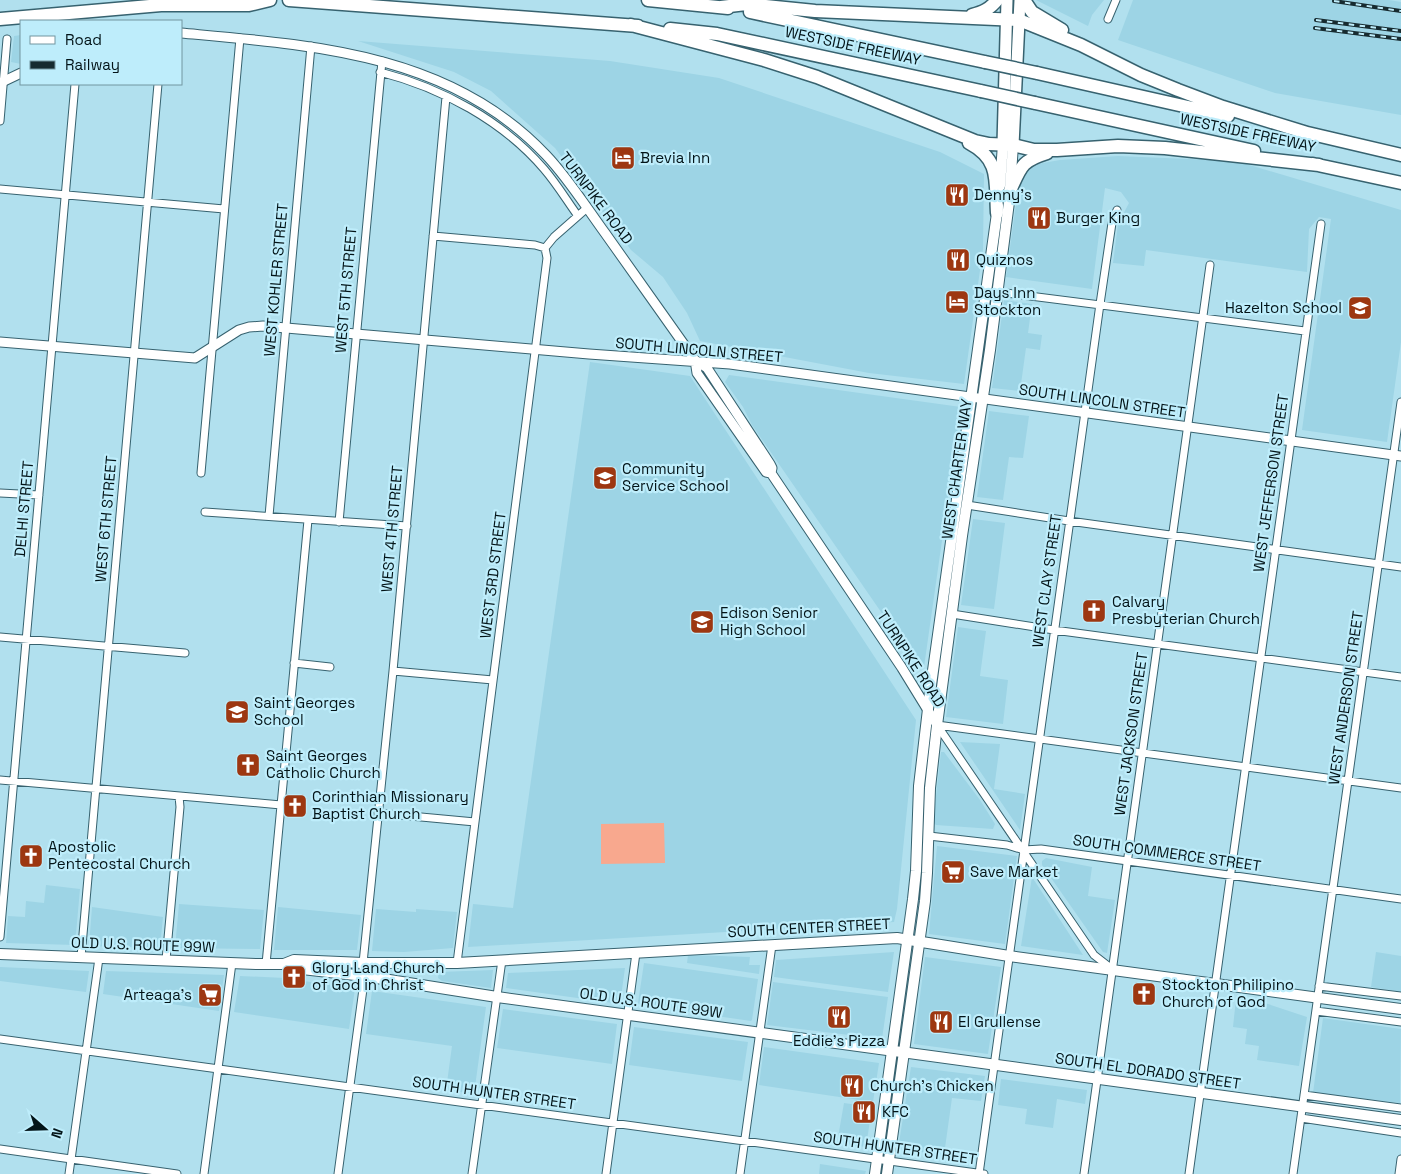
<svg xmlns="http://www.w3.org/2000/svg" width="1401" height="1174" viewBox="0 0 1401 1174" font-family="'Space Grotesk',sans-serif">
<style>
.built{fill:#9dd4e5}
.green{fill:#f8a88e}
.lines{fill:none;stroke-linecap:round;stroke-linejoin:round}
.minor-casing{stroke:#37626f;stroke-width:9}
.tertiary-casing{stroke:#37626f;stroke-width:11}
.secondary-casing{stroke:#37626f;stroke-width:12}
.primary-casing{stroke:#37626f;stroke-width:12}
.trunk-casing{stroke:#37626f;stroke-width:14}
.motorway-casing{stroke:#37626f;stroke-width:15}
.minor{stroke:#fff;stroke-width:7}
.tertiary{stroke:#fff;stroke-width:9}
.secondary{stroke:#fff;stroke-width:10}
.primary{stroke:#fff;stroke-width:10}
.trunk{stroke:#fff;stroke-width:11}
.motorway{stroke:#fff;stroke-width:12}
.rail-casing{stroke:#172b30;stroke-width:4}
.rail{stroke:#beedfb;stroke-width:2;stroke-dasharray:5.5;stroke-linecap:butt}
.motorway-bridge-casing{stroke:#37626f;stroke-width:15;stroke-linecap:butt}
.motorway-bridge{stroke:#fff;stroke-width:12}
.labels{text-anchor:middle;stroke-width:4.5;stroke-linejoin:round;paint-order:stroke}
.street-label{font-size:15px;fill:#031418;stroke:#beedfb}
.poi-label{font-size:15px;fill:#031418;stroke:#beedfb;text-anchor:start}
</style>
<rect width="100%" height="100%" fill="#b1e0ee"/>
<path class="built" d="M1036 0H1104L1092 15 1088 26Z
M1133 0H1389L1401 2V115L1275 93 1118 40Z
M21 35V64L11 62 14 36Z
M358 41 610 61 719 78 940 152 984 174 983 249 964 384 869 373 700 341 687 313 663 277 631 250 555 148 491 91 454 72Z
M1118 156 1236 161 1401 210V342L1387 442 1302 430 1331 219 1319 217 1309 229 1307 272 1146 250 1144 266 1113 263 1118 224 1129 203 1121 192 1105 188 1092 289 1006 277 1018 189 1031 165 1060 160Z
M1004 300 1032 304 1028 333 1042 335 1040 350 1026 348 1020 391 992 388Z
M590 362 690 376 916 720 897 909 894 922 468 947 473 904 513 908Z
M729 375 961 407 924 667H919L752 425 743 407 725 382Z
M989 411 1029 416 1023 458 1009 457 1003 500 977 497Z
M973 519 1005 523 994 609 961 605Z
M958 627 986 631 980 676 1008 680 1003 724 946 717Z
M960 742 1000 744 994 789 1025 794 1020 830Z
M941 752H944L980 800 995 824 993 829 936 825 933 822Z
M937 846 1017 856 1005 944 929 934Z
M1046 858 1092 867 1088 896 1115 900 1107 953 1103 952 1042 865V861Z
M1032 877 1083 955 1021 946Z
M46 885 80 889 75 945 6 943 8 916 25 917 26 901 44 903Z
M179 904 264 910 260 949 175 948Z
M92 907 163 917 160 948 89 946Z
M278 907 361 915 357 950H274Z
M376 909 416 912V909L457 912 453 948 404 952 372 951Z
M894 952 888 992 774 977 776 960Z
M1376 952 1401 956V992L1371 987Z
M688 955 750 957 749 965H760L759 974 687 963Z
M925 957 1001 967 988 1054 914 1044Z
M644 963 758 979 752 1020 751 1021 640 1005 638 1003Z
M0 967 89 971 86 992 0 981Z
M625 968 620 1004 506 988 508 973Z
M493 970 491 988 442 981 438 978 439 972Z
M106 971 224 975 219 1011 103 994Z
M240 976 285 978 355 989 349 1029 234 1012Z
M773 982 888 997 882 1039 767 1025Z
M372 991 486 1007 474 1094 446 1090 452 1046 366 1034Z
M1236 999 1265 1003 1307 1017 1299 1066 1257 1060 1259 1046 1245 1044 1247 1029 1233 1027Z
M503 1009 617 1024 612 1064 497 1048Z
M1323 1018 1401 1029 1400 1103 1313 1093Z
M634 1027 748 1042 742 1081 629 1065Z
M764 1047 879 1063 873 1102 759 1085Z
M911 1067 985 1076 981 1101 952 1098 944 1155 898 1149Z
M1001 1079 1087 1090 1085 1104 1057 1099 1053 1128 1025 1124 1027 1109 998 1105Z
M844 1103 872 1107 866 1147 837 1143Z
M820 1164 866 1171 865 1174H819Z"/>
<path class="green" d="M664 823 665 863 601 864V824Z"/>
<g class="lines">
<defs>
<path id="minor" d="M1108 19 1116 0
M380 72C442 88 503 121 544 169 557 184 567 201 578 216
M0 121 7 39
M0 189 224 209
M433 236 535 245 545 248
M998 292 1305 331
M201 473 240 38
M0 493 39 495
M967 505 1069 521 1401 567
M205 512 407 526
M269 516 311 46
M339 522 382 61
M952 614 1054 630 1401 677
M0 637 185 653
M294 663 330 667
M393 671 493 680
M937 725 1401 788
M937 725 1094 955 1112 969
M0 780 281 805
M378 813 475 822
M929 836 1007 845 1024 850 1041 849 1401 899
M0 937 75 84
M81 957 158 84
M166 960 180 807 179 796
M457 963 547 258 545 248 554 237 587 208
M266 964 308 520
M1319 986 1401 996
M1316 1011 1401 1022
M0 1039 984 1174
M1304 1095 1401 1108
M1301 1118 1401 1133
M0 1149 177 1174
M69 1174 99 958
M204 1174 232 963
M338 1174 363 989V963L393 671 446 97
M472 1174 502 960
M606 1174 636 953
M740 1174 772 945
M979 1174 1100 304 1112 223 1117 210
M1084 1174 1210 265
M1189 1174 1321 224
M1293 1174 1401 402
M1399 1174 1401 1159"/>
<path id="tertiary" d="M181 33C312 45 450 53 546 155 568 178 586 207 605 233 635 275 665 318 695 360L707 368 770 464 772 468 771 473
M0 83 21 73
M0 342 195 358 239 330 249 327 263 326 589 354 730 364 1401 456
M695 360 697 373 766 472 771 473 902 668 937 725"/>
<path id="secondary" d="M0 954 256 964H284L294 960 363 963H457L897 938 1009 956 1401 1009
M284 964 293 968 364 976 497 997 1401 1120"/>
<path id="primary" d="M1000 186 1003 144
M875 1174 913 899 916 871 919 786 930 692 998 206
M887 1174 925 901 927 873 930 788 937 725 962 536 990 350 1009 202 1013 145"/>
<path id="trunk" d="M1003 144 1007 0
M1013 145 1020 0"/>
<path id="motorway" d="M289 0 638 26
M648 0 728 8
M1024 0 1032 12 1062 30
M721 7 746 4 815 11 1019 20 1081 45 1141 75 1178 90 1223 107 1307 133
M750 12 985 62
M972 15C983 12 990 9 997 0
M0 19 161 5H249L270 0
M631 25 764 60 817 77 975 141 989 144 1013 145 1034 150H1057L1118 146 1165 148 1319 165
M670 29 717 34 981 91
M1037 73 1228 116
M1035 103 1254 151
M1299 131 1401 155
M969 143C1001 160 995 181 997 213
M1313 164 1401 183
M1010 191C1021 167 1021 161 1047 153"/>
</defs>
<use href="#minor" class="minor-casing"/>
<use href="#tertiary" class="tertiary-casing"/>
<use href="#secondary" class="secondary-casing"/>
<use href="#primary" class="primary-casing"/>
<use href="#trunk" class="trunk-casing"/>
<use href="#motorway" class="motorway-casing"/>
<use href="#minor" class="minor"/>
<use href="#tertiary" class="tertiary"/>
<use href="#secondary" class="secondary"/>
<use href="#primary" class="primary"/>
<use href="#trunk" class="trunk"/>
<use href="#motorway" class="motorway"/>
<defs>
<path id="rail" d="M1334 1 1401 11
M1316 20 1401 31
M1315 28 1401 39"/>
</defs>
<use href="#rail" class="rail-casing"/>
<use href="#rail" class="rail"/>
<defs>
<path id="motorway-bridge" d="M985 62 1037 73
M981 91 1035 103"/>
</defs>
<use href="#motorway-bridge" class="motorway-bridge-casing"/>
<use href="#motorway-bridge" class="motorway-bridge"/>
</g>
<defs>
<symbol id="hotel-square" viewBox="-11 -11 22 22"><rect x="-9" y="-9" width="18" height="18" rx="4" fill="#9d3711" stroke="#beedfb"/><path d="M-6-4.5h1.5V1H6V5H4.5V3h-9V5H-6ZM-4 0a1.8 1.8 0 1 1 3.6 0ZM.5 0V-2.5h3Q6-2.5 6 0Z" fill="#fff"/></symbol>
<symbol id="restaurant-square" viewBox="-11 -11 22 22"><rect x="-9" y="-9" width="18" height="18" rx="4" fill="#9d3711" stroke="#beedfb"/><path d="M-5-6h1v4h1v-4h1v4h1v-4h1v5L-1.5 .5V6h-2V.5L-5-1ZM5-6V6H3V1.5H1.5Q1.5-4 5-6Z" fill="#fff"/></symbol>
<symbol id="school-square" viewBox="-11 -11 22 22"><rect x="-9" y="-9" width="18" height="18" rx="4" fill="#9d3711" stroke="#beedfb"/><path d="M0-5L7-2L0 1L-7-2ZM-4 1L0 2.5L4 1V4Q0 6-4 4Z" fill="#fff"/></symbol>
<symbol id="church-square" viewBox="-11 -11 22 22"><rect x="-9" y="-9" width="18" height="18" rx="4" fill="#9d3711" stroke="#beedfb"/><path d="M-1.2-6h2.4v3.5h3.3v2.4h-3.3V6h-2.4V-.1h-3.3v-2.4h3.3Z" fill="#fff"/></symbol>
<symbol id="supermarket-square" viewBox="-11 -11 22 22"><rect x="-9" y="-9" width="18" height="18" rx="4" fill="#9d3711" stroke="#beedfb"/><path d="M-6-5.5h2.5l.6 2H6L4.5 2H-2.5L-4.4-4H-6ZM-1.5 3.2a1.3 1.3 0 1 0 .1 0ZM3 3.2a1.3 1.3 0 1 0 .1 0Z" fill="#fff"/></symbol>
</defs>
<g fill-rule="evenodd">
<use href="#hotel-square" x="609" y="144" width="28" height="28"/>
<use href="#restaurant-square" x="943" y="181" width="28" height="28"/>
<use href="#restaurant-square" x="1025" y="204" width="28" height="28"/>
<use href="#restaurant-square" x="944" y="246" width="28" height="28"/>
<use href="#hotel-square" x="943" y="288" width="28" height="28"/>
<use href="#school-square" x="1346" y="294" width="28" height="28"/>
<use href="#school-square" x="591" y="464" width="28" height="28"/>
<use href="#church-square" x="1080" y="597" width="28" height="28"/>
<use href="#school-square" x="688" y="608" width="28" height="28"/>
<use href="#school-square" x="223" y="698" width="28" height="28"/>
<use href="#church-square" x="234" y="751" width="28" height="28"/>
<use href="#church-square" x="281" y="792" width="28" height="28"/>
<use href="#church-square" x="17" y="842" width="28" height="28"/>
<use href="#supermarket-square" x="939" y="858" width="28" height="28"/>
<use href="#church-square" x="280" y="963" width="28" height="28"/>
<use href="#church-square" x="1130" y="980" width="28" height="28"/>
<use href="#supermarket-square" x="196" y="981" width="28" height="28"/>
<use href="#restaurant-square" x="825" y="1003" width="28" height="28"/>
<use href="#restaurant-square" x="927" y="1008" width="28" height="28"/>
<use href="#restaurant-square" x="838" y="1072" width="28" height="28"/>
<use href="#restaurant-square" x="850" y="1098" width="28" height="28"/>
</g>
<g class="labels">
<g class="street-label">
<text transform="translate(853 46) rotate(12)" y="5">WESTSIDE FREEWAY</text>
<text transform="translate(1248 133) rotate(12)" y="5">WESTSIDE FREEWAY</text>
<text transform="translate(596 198) rotate(53)" y="5">TURNPIKE ROAD</text>
<text transform="translate(276 280) rotate(-85)" y="5">WEST KOHLER STREET</text>
<text transform="translate(346 290) rotate(-85)" y="5">WEST 5TH STREET</text>
<text transform="translate(699 350) rotate(5)" y="5">SOUTH LINCOLN STREET</text>
<text transform="translate(1102 401) rotate(8)" y="5">SOUTH LINCOLN STREET</text>
<text transform="translate(957 469) rotate(-82)" y="5">WEST CHARTER WAY</text>
<text transform="translate(1271 483) rotate(-82)" y="5">WEST JEFFERSON STREET</text>
<text transform="translate(24 509) rotate(-85)" y="5">DELHI STREET</text>
<text transform="translate(106 519) rotate(-85)" y="5">WEST 6TH STREET</text>
<text transform="translate(392 529) rotate(-85)" y="5">WEST 4TH STREET</text>
<text transform="translate(493 575) rotate(-83)" y="5">WEST 3RD STREET</text>
<text transform="translate(1047 581) rotate(-82)" y="5">WEST CLAY STREET</text>
<text transform="translate(911 659) rotate(57)" y="5">TURNPIKE ROAD</text>
<text transform="translate(1346 698) rotate(-82)" y="5">WEST ANDERSON STREET</text>
<text transform="translate(1131 734) rotate(-82)" y="5">WEST JACKSON STREET</text>
<text transform="translate(1167 853) rotate(8)" y="5">SOUTH COMMERCE STREET</text>
<text transform="translate(809 928) rotate(-3)" y="5">SOUTH CENTER STREET</text>
<text transform="translate(143 945) rotate(2)" y="5">OLD U.S. ROUTE 99W</text>
<text transform="translate(651 1003) rotate(8)" y="5">OLD U.S. ROUTE 99W</text>
<text transform="translate(1148 1071) rotate(8)" y="5">SOUTH EL DORADO STREET</text>
<text transform="translate(494 1093) rotate(8)" y="5">SOUTH HUNTER STREET</text>
<text transform="translate(895 1148) rotate(8)" y="5">SOUTH HUNTER STREET</text>
</g>
<g class="poi-label">
<text x="640" y="163">Brevia Inn</text>
<text x="974" y="200">Denny's</text>
<text x="1056" y="223">Burger King</text>
<text x="976" y="265">Quiznos</text>
<text x="974" y="298">Days Inn<tspan x="974" dy="17">Stockton</tspan></text>
<text x="1342" y="313" text-anchor="end">Hazelton School</text>
<text x="622" y="474">Community<tspan x="622" dy="17">Service School</tspan></text>
<text x="1112" y="607">Calvary<tspan x="1112" dy="17">Presbyterian Church</tspan></text>
<text x="720" y="618">Edison Senior<tspan x="720" dy="17">High School</tspan></text>
<text x="254" y="708">Saint Georges<tspan x="254" dy="17">School</tspan></text>
<text x="266" y="761">Saint Georges<tspan x="266" dy="17">Catholic Church</tspan></text>
<text x="312" y="802">Corinthian Missionary<tspan x="312" dy="17">Baptist Church</tspan></text>
<text x="48" y="852">Apostolic<tspan x="48" dy="17">Pentecostal Church</tspan></text>
<text x="970" y="877">Save Market</text>
<text x="312" y="973">Glory Land Church<tspan x="312" dy="17">of God in Christ</tspan></text>
<text x="1162" y="990">Stockton Philipino<tspan x="1162" dy="17">Church of God</tspan></text>
<text x="192" y="1000" text-anchor="end">Arteaga's</text>
<text x="958" y="1027">El Grullense</text>
<text x="839" y="1046" text-anchor="middle">Eddie's Pizza</text>
<text x="870" y="1091">Church's Chicken</text>
<text x="882" y="1117">KFC</text>
</g>
</g>
<rect x="20" y="20" width="162" height="65" fill="#beedfb" stroke="#7396a0"/>
<rect x="30" y="36" width="25" height="8" fill="#ffffff" stroke="#7396a0"/>
<text x="65" y="45" font-size="15" fill="#031418">Road</text>
<rect x="30" y="61" width="25" height="8" fill="#172b30" stroke="#7396a0"/>
<text x="65" y="70" font-size="15" fill="#031418">Railway</text>
<g transform="translate(45 1129) rotate(110)" stroke="#beedfb" stroke-width="4" paint-order="stroke">
<path d="M0-4L9 19L0 12L-9 19Z" fill="#031418"/>
<text y="-8" font-size="14" font-weight="bold" text-anchor="middle" fill="#031418">N</text>
</g>
</svg>
